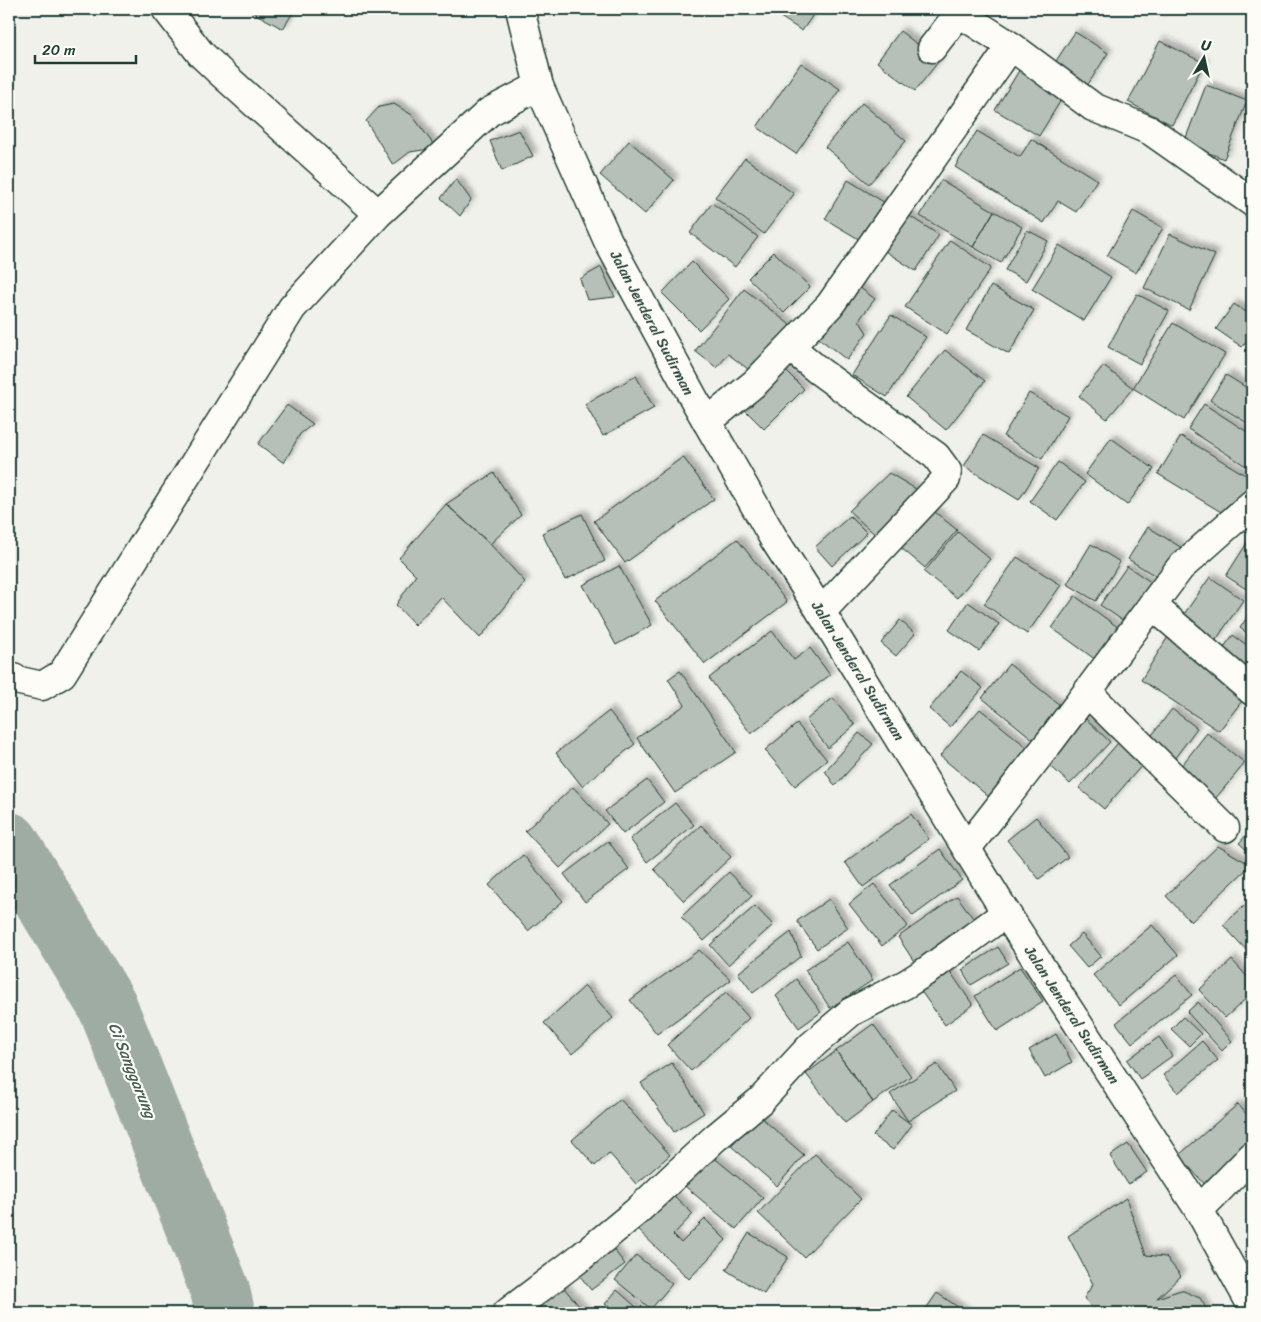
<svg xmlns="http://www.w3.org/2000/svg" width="1261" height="1322" viewBox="0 0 1261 1322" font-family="Sriracha,sans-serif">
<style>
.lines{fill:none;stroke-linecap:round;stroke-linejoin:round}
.river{stroke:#9faca4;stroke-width:60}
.building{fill:#b6bfb8;stroke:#1f3d34;filter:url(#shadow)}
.minor-casing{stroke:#1f3d34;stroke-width:31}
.major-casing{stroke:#1f3d34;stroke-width:31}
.minor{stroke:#fdfcf7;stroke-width:28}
.major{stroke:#fdfcf7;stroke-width:28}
.labels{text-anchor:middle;stroke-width:4.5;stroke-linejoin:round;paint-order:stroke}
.street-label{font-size:15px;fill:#1f3d34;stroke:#fdfcf7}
.water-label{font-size:16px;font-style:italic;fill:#455e56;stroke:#fdfcf7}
</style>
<defs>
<filter id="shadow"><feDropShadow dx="4.5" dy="-4.5" stdDeviation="2.5" flood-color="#0004"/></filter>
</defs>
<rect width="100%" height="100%" fill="#f0f1eb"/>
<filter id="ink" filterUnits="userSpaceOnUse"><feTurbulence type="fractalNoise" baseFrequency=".02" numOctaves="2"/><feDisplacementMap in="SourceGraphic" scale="10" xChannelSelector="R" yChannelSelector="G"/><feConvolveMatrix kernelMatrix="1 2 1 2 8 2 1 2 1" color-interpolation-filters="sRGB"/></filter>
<g filter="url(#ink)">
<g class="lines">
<path class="river" d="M9 842 107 1005 220 1290 225 1313"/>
</g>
<path class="building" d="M247 9H295L283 29Z
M768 9H817L802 31Z
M900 31 939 61 915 91 877 62Z
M1075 32 1108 53 1087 86 1054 64Z
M1160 41 1204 63 1172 125 1128 102Z
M801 63 840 89 796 154 757 127Z
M1020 69 1064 95 1039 136 995 110Z
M1206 85 1247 101 1224 159 1184 143Z
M862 103 906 141 869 184 825 147Z
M394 104 412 115 436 148 410 152 393 165 366 121 379 107Z
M519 130 533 156 502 171 490 141Z
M977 131 1020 157 1031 139 1097 180 1076 212 1058 201 1044 223 955 167Z
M629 141 674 180 645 214 600 175Z
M745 158 794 194 764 234 715 197Z
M456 179 471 200 460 216 441 198Z
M848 180 890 206 867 244 825 219Z
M941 180 994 211 973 247 920 216Z
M712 203 758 237 735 267 690 233Z
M900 210 939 235 916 271 877 246Z
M994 211 1022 227 1001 263 973 247Z
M1133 211 1163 228 1136 273 1107 256Z
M1027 230 1048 241 1026 281 1005 270Z
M1170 234 1215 255 1189 310 1144 288Z
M950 240 991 268 947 334 905 307Z
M1059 245 1111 277 1084 321 1032 289Z
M774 252 810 287 784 313 748 278Z
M692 262 729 299 699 330 662 293Z
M601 267 615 297 587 300 580 279Z
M855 284 875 299 859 320 867 333 847 360 816 336Z
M991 286 1034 310 1009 354 966 330Z
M744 289 794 328 756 375 728 354 717 368 695 351Z
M1137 294 1169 311 1140 364 1108 347Z
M1234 304 1252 316V333L1242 347 1216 329Z
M891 315 926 337 887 397 852 375Z
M1173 323 1225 354 1184 420 1133 388Z
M945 350 985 381 946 430 906 397Z
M779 364 804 389 764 429 739 404Z
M1103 366 1133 388 1107 419 1079 396Z
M1226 375 1252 391V426L1210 400Z
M636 376 654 408 603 436 585 404Z
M1029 393 1068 416 1042 459 1003 436Z
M1204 404 1252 435V470L1188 429Z
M287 405 313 424 300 434 284 463 258 444Z
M983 435 1039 468 1019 500 964 466Z
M1181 436 1252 479V483L1231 518 1158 474Z
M1111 438 1154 469 1127 505 1085 474Z
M683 457 714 499 625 563 594 521Z
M1058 462 1085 482 1057 520 1030 501Z
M494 473 521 515 490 544 446 504Z
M889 473 921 492 878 537 849 511Z
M446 504 490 544 525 582 480 638 441 597 415 625 396 605 416 575 399 558Z
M925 504 957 530 925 568 894 542Z
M582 514 605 561 565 580 542 533Z
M850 516 867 533 832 566 815 547Z
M1148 527 1182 548 1162 580 1128 559Z
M958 532 990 559 957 598 924 572Z
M1252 535V593L1226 576Z
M737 539 787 602 705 664 655 601Z
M1091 544 1120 562 1096 601 1067 584Z
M1017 557 1061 585 1027 634 984 604Z
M619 566 652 625 616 645 583 585Z
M1127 566 1155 585 1128 624 1100 605Z
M1210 577 1243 600 1214 643 1180 620Z
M1075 596 1119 628 1096 660 1052 628Z
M968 602 999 624 979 651 949 630Z
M1252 610V637L1240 628Z
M900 620 915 634 896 656 881 643Z
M772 631 794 660 810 648 830 675 751 734 709 678Z
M1171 632 1245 697 1219 731 1141 680Z
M1233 635 1252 649V674L1218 655Z
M1009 664 1061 706 1034 740 982 698Z
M680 671 736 752 675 793 637 738 685 705 668 679Z
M961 671 983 688 950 727 929 709Z
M833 698 855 725 828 748 806 720Z
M980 709 1029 749 989 797 940 756Z
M1172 709 1197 728 1172 762 1146 743Z
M609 711 635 744 582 786 556 753Z
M1084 717 1110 742 1070 784 1043 759Z
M797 724 827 760 795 786 765 750Z
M859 733 873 744 835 786 825 771Z
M1207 733 1245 763 1215 799 1178 770Z
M1118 743 1143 764 1104 809 1079 788Z
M647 780 664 802 623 834 605 811Z
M573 787 608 824 560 868 525 831Z
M675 803 694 825 647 862 630 839Z
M911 814 929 839 863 887 845 862Z
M1036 817 1068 857 1039 879 1007 840Z
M701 825 731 857 684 901 654 869Z
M1252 829V855L1239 843Z
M608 841 629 869 585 902 564 874Z
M1218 846 1251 865 1191 922 1166 896Z
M940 849 962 880 913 916 890 885Z
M523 855 563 901 528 931 489 885Z
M729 872 752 896 704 941 681 917Z
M874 884 908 926 882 946 849 904Z
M957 896 975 921 915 963 898 937Z
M829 899 848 928 817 949 797 921Z
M1252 899V952L1250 954 1223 925Z
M755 906 773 925 728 965 710 945Z
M1152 925 1178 955 1119 1005 1093 975Z
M791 932 801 956 753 993 738 973Z
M1082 934 1101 956 1087 968 1068 946Z
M848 942 873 980 830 1008 805 970Z
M998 947 1008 963 971 985 962 970Z
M699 950 731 980 657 1034 630 1000Z
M1232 960 1252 982V993L1225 1018 1199 990Z
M947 967 973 1005 945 1025 918 987Z
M1020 967 1043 1001 997 1031 975 996Z
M1176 975 1192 995 1132 1043 1116 1023Z
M796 979 821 1012 799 1028 776 996Z
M585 986 613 1018 572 1054 544 1023Z
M726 992 749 1018 691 1071 667 1045Z
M1198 1002 1232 1041 1222 1051 1187 1012Z
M1183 1017 1201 1034 1189 1046 1171 1029Z
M873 1024 911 1076 873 1102 836 1051Z
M1056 1034 1072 1062 1045 1078 1029 1050Z
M1159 1037 1172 1056 1140 1079 1127 1060Z
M1202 1041 1218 1060 1178 1093 1163 1075Z
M836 1051 873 1102 845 1123 806 1074Z
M672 1063 704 1113 674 1132 641 1083Z
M937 1064 955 1091 908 1121 890 1094Z
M620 1099 670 1155 636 1184 609 1153 595 1166 572 1140Z
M1238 1104 1252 1121V1146L1206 1186 1179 1155Z
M892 1110 912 1125 893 1150 873 1136Z
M758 1115 804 1155 777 1186 731 1146Z
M1128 1144 1147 1172 1128 1184 1110 1156Z
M706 1151 763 1198 736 1229 680 1182Z
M815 1154 861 1199 804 1257 758 1213Z
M671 1193 693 1214 673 1235 681 1243 705 1219 726 1240 689 1279 636 1228Z
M1126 1198 1146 1255 1166 1257 1181 1276 1157 1298 1181 1290 1200 1298 1209 1313H1096L1084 1298 1093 1284 1068 1236Z
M749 1233 788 1257 764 1294 726 1270Z
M606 1240 625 1264 591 1290 573 1267Z
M636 1255 672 1284 651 1309 615 1280Z
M558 1281 585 1313H519Z
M617 1290 643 1313H616L605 1304Z
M937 1293 967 1313H923Z"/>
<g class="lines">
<defs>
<path id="minor" d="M166 9 201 54 220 72 378 214
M932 48 959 13 1011 46 1093 107 1151 131 1252 202
M790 347 819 371 936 456 947 471 946 479 821 612
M707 422 756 382 830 305 1011 46
M1152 605 1252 691
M9 676 20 681 42 686 62 674 292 308 378 214 489 112 539 86
M1087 692 1225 828
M967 848 1052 739 1180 568 1252 504
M1199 1210 1252 1156
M507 1313 581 1257 636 1212 715 1138 761 1100 811 1046 851 1012 906 984 928 970 1006 913"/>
<path id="major" d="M520 9 539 86 608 241 694 399 774 539 821 612 1006 913 1199 1210 1252 1306"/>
</defs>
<use href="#minor" class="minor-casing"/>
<use href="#major" class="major-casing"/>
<use href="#minor" class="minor"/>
<use href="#major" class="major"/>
</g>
</g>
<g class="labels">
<g class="street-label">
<text transform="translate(652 323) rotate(62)" y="5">Jalan Jenderal Sudirman</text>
<text transform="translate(858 671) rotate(58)" y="5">Jalan Jenderal Sudirman</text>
<text transform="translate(1072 1015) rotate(57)" y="5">Jalan Jenderal Sudirman</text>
</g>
<g class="water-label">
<text transform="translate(133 1070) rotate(68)" y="6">Ci Sanggarung</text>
</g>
</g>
<rect width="1261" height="1322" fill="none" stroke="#fdfcf7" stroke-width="30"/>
<rect x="15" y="15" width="1231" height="1292" fill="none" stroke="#1f3d34" stroke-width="2" filter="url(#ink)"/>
<g transform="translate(1204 58) rotate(9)" stroke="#fdfcf7" stroke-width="4" paint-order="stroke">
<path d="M0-4L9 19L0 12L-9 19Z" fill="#1f3d34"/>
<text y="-8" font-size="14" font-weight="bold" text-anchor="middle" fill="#1f3d34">U</text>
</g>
<path d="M35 55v8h101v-8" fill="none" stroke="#1f3d34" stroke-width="2.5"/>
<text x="42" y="55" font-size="15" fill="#1f3d34" stroke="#fdfcf7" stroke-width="4" paint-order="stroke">20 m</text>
</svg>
